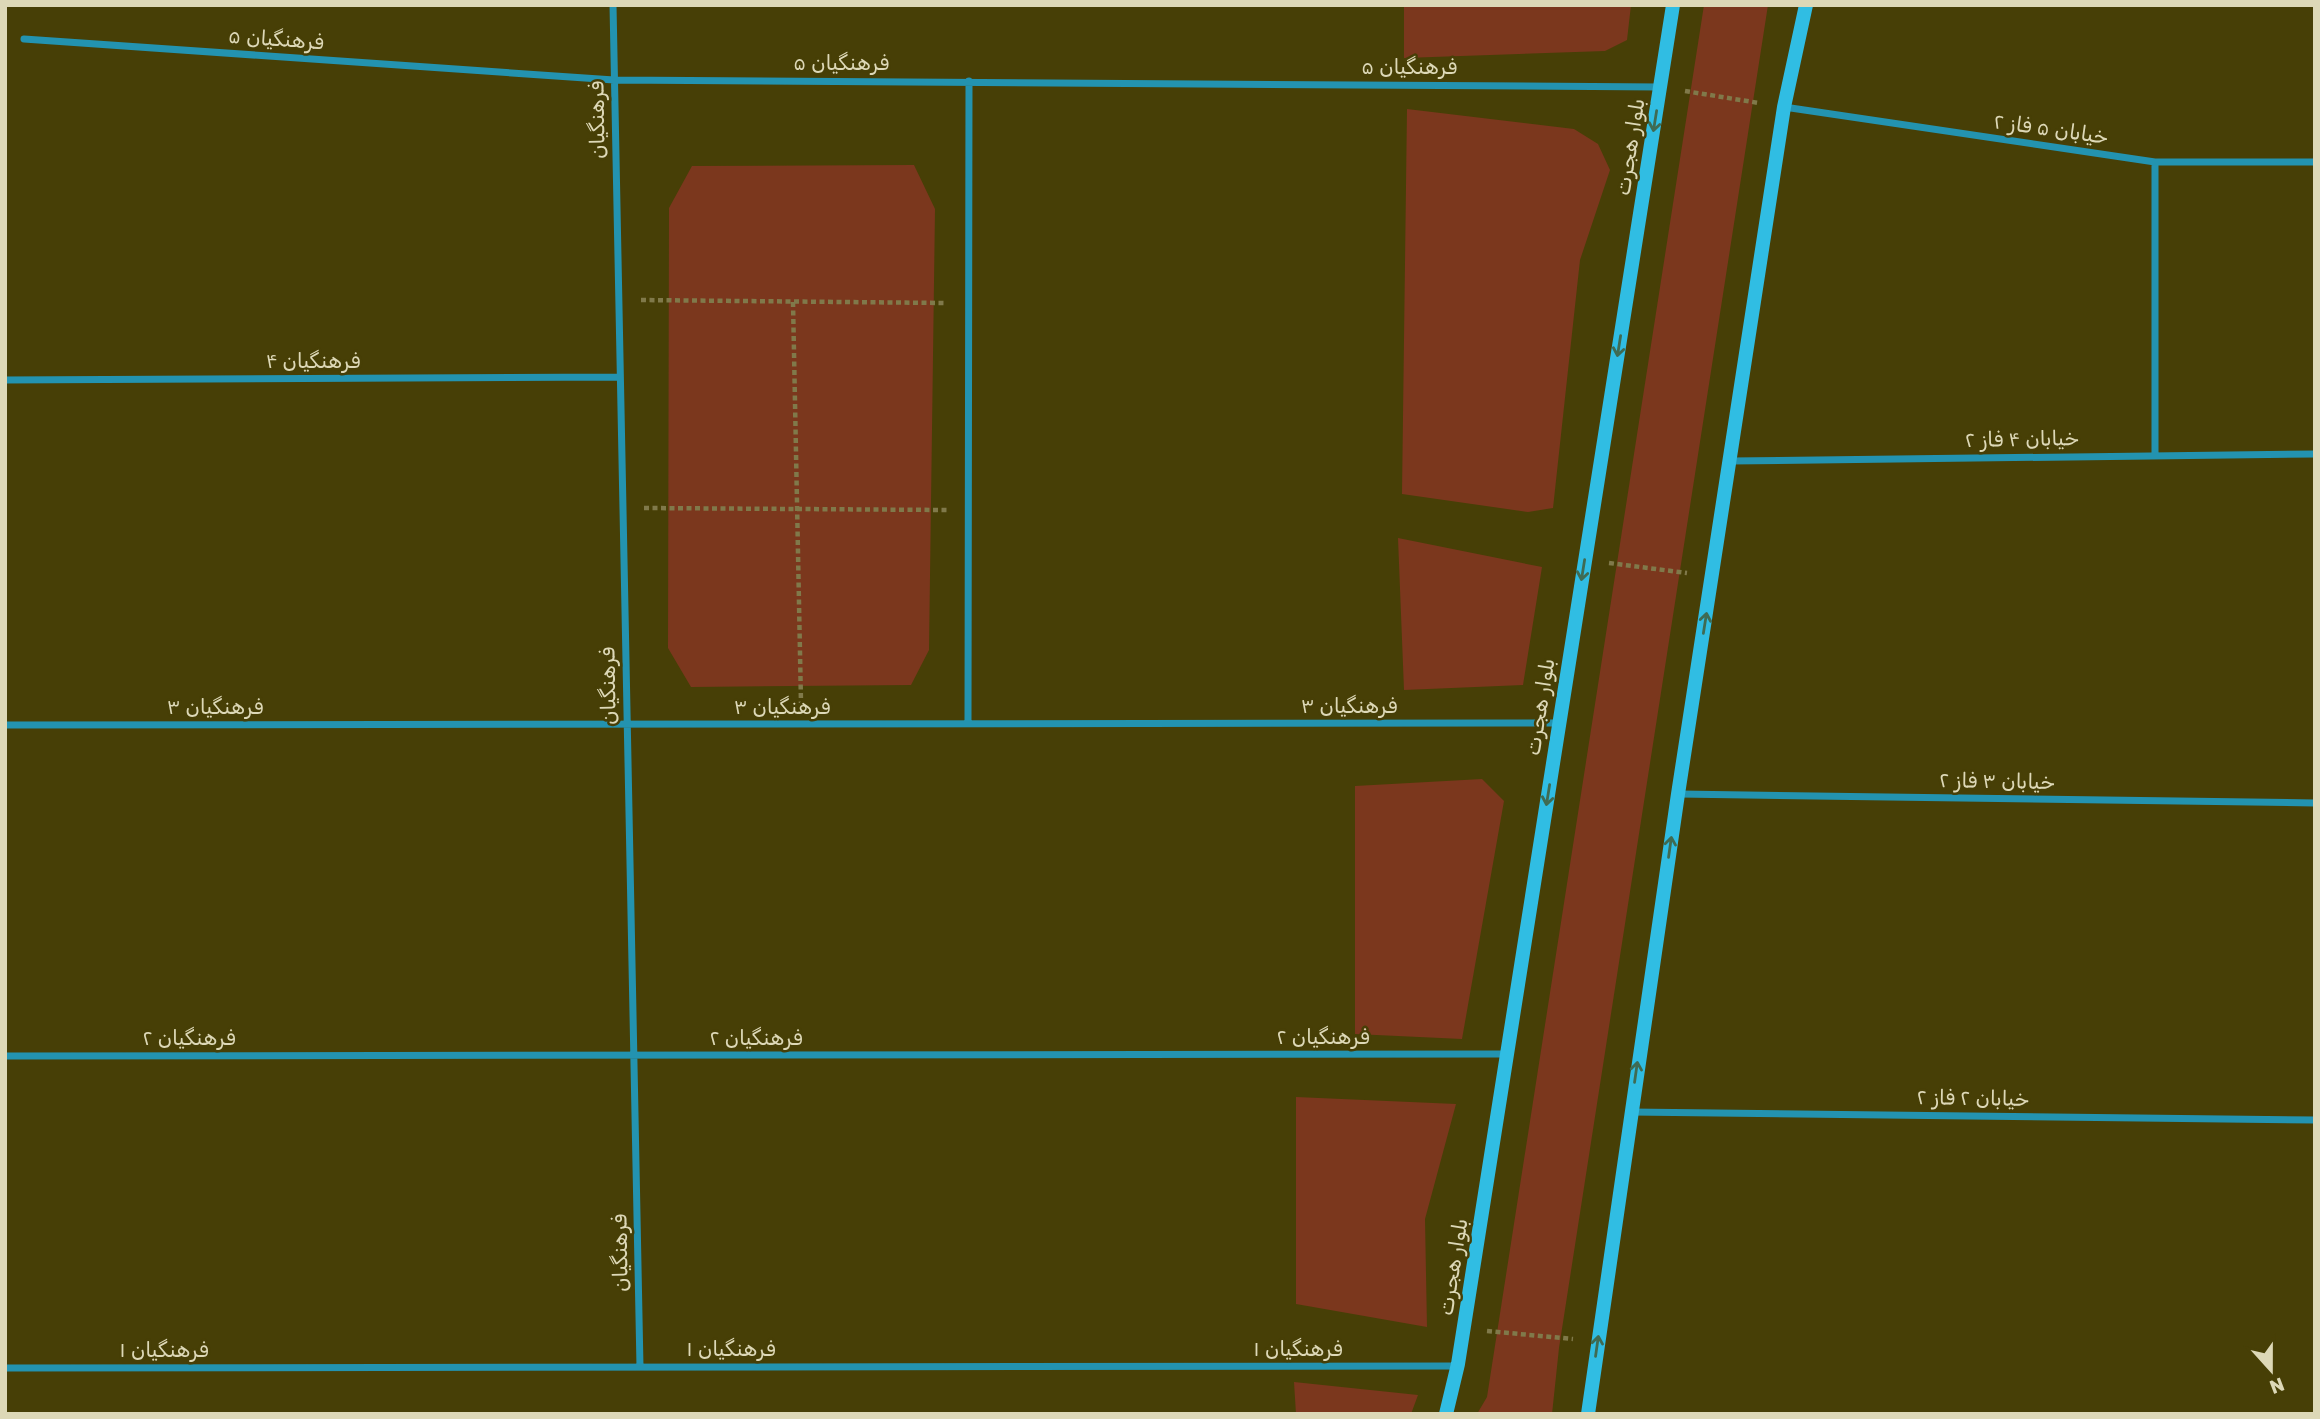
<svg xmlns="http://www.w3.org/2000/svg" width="2320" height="1419" viewBox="0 0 2320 1419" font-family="Rubik,'Noto Naskh Arabic',sans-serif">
<rect width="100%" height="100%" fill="#473f06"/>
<!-- green -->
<path fill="#7b371d" d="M1404 5H1631L1627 40 1605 51 1404 58Z
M1704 5H1768L1559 1348 1552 1414H1477L1487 1397Z
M1407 109 1574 129 1598 144 1610 170 1580 260 1553 508 1528 512 1402 494Z
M914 165 935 209 929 650 911 685 691 687 668 648 669 208 692 166Z
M1398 538 1542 567 1523 685 1404 690Z
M1482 779 1504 801 1462 1039 1355 1034V786Z
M1296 1097 1456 1104 1425 1219 1427 1327 1296 1304Z
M1294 1382 1418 1395 1411 1414H1296Z"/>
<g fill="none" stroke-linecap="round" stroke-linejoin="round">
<!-- path -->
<path stroke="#80794a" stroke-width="4.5" stroke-dasharray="5 3.5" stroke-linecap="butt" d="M1685 91 1759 103
M641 300 947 303
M793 302 801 703
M644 508 947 510
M1609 563 1687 573
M1487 1331 1573 1339"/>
<!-- street -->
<path stroke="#2393b0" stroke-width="7" d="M613 5 640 1367
M24 39 614 80 1660 87
M1784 107 2155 162H2315
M2155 162V454
M5 380 620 377
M1730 461 2315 454
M968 724 969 81
M5 725 1559 723
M1679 794 2315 803
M5 1056 1507 1054
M1631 1112 2315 1120
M5 1368 1457 1366"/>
<!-- secondary -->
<path stroke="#30bde3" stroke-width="14" d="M1446 1414 1458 1364 1673 5
M1588 1414 1678 794 1784 107 1806 5"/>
</g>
<!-- one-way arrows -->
<defs><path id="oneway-shaft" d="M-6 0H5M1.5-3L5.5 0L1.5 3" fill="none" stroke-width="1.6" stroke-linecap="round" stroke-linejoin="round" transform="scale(1.75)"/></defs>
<g stroke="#3f6b53">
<use href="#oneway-shaft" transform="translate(1655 121) rotate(99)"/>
<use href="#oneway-shaft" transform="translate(1619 346) rotate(99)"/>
<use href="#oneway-shaft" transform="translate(1583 570) rotate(99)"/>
<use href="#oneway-shaft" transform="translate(1705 623) rotate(-81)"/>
<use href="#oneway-shaft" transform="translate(1548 795) rotate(99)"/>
<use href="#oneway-shaft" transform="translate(1670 847) rotate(-82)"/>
<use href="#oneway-shaft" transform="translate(1636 1072) rotate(-82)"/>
<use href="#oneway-shaft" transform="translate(1597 1346) rotate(-82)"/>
</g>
<g text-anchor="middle" stroke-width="5" stroke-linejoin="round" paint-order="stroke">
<!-- street labels -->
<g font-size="21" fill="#ddd8b7" stroke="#473f06">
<text transform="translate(276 39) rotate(4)" y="7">فرهنگیان ۵</text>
<text x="841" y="70">فرهنگیان ۵</text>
<text x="1409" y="74">فرهنگیان ۵</text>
<text transform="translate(597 120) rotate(-91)" y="7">فرهنگیان</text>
<text transform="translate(2051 129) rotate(8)" y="7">خیابان ۵ فاز ۲</text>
<text transform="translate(1630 147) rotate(-81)" y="7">بلوار هجرت</text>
<text x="313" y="368">فرهنگیان ۴</text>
<text transform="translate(2022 439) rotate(-1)" y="7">خیابان ۴ فاز ۲</text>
<text transform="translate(608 686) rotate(-91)" y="7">فرهنگیان</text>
<text x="1349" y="713">فرهنگیان ۳</text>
<text x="215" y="714">فرهنگیان ۳</text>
<text x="782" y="714">فرهنگیان ۳</text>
<text transform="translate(1540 707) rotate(-81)" y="7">بلوار هجرت</text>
<text transform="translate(1997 781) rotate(1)" y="7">خیابان ۳ فاز ۲</text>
<text x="1323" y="1044">فرهنگیان ۲</text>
<text x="189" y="1045">فرهنگیان ۲</text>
<text x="756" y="1045">فرهنگیان ۲</text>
<text transform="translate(1973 1098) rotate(1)" y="7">خیابان ۲ فاز ۲</text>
<text transform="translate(620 1253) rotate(-91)" y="7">فرهنگیان</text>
<text transform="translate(1453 1267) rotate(-81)" y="7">بلوار هجرت</text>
<text x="731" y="1356">فرهنگیان ۱</text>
<text x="1298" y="1356">فرهنگیان ۱</text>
<text x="164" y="1357">فرهنگیان ۱</text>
</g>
</g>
<!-- border -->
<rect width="2320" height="1419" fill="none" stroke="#ddd8b7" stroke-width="14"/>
<!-- north arrow -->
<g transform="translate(2271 1370) rotate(159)" stroke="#473f06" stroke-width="5" paint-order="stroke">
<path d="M0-5L12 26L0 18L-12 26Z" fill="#ddd8b7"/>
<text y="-10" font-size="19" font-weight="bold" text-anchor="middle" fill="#ddd8b7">N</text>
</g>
</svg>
